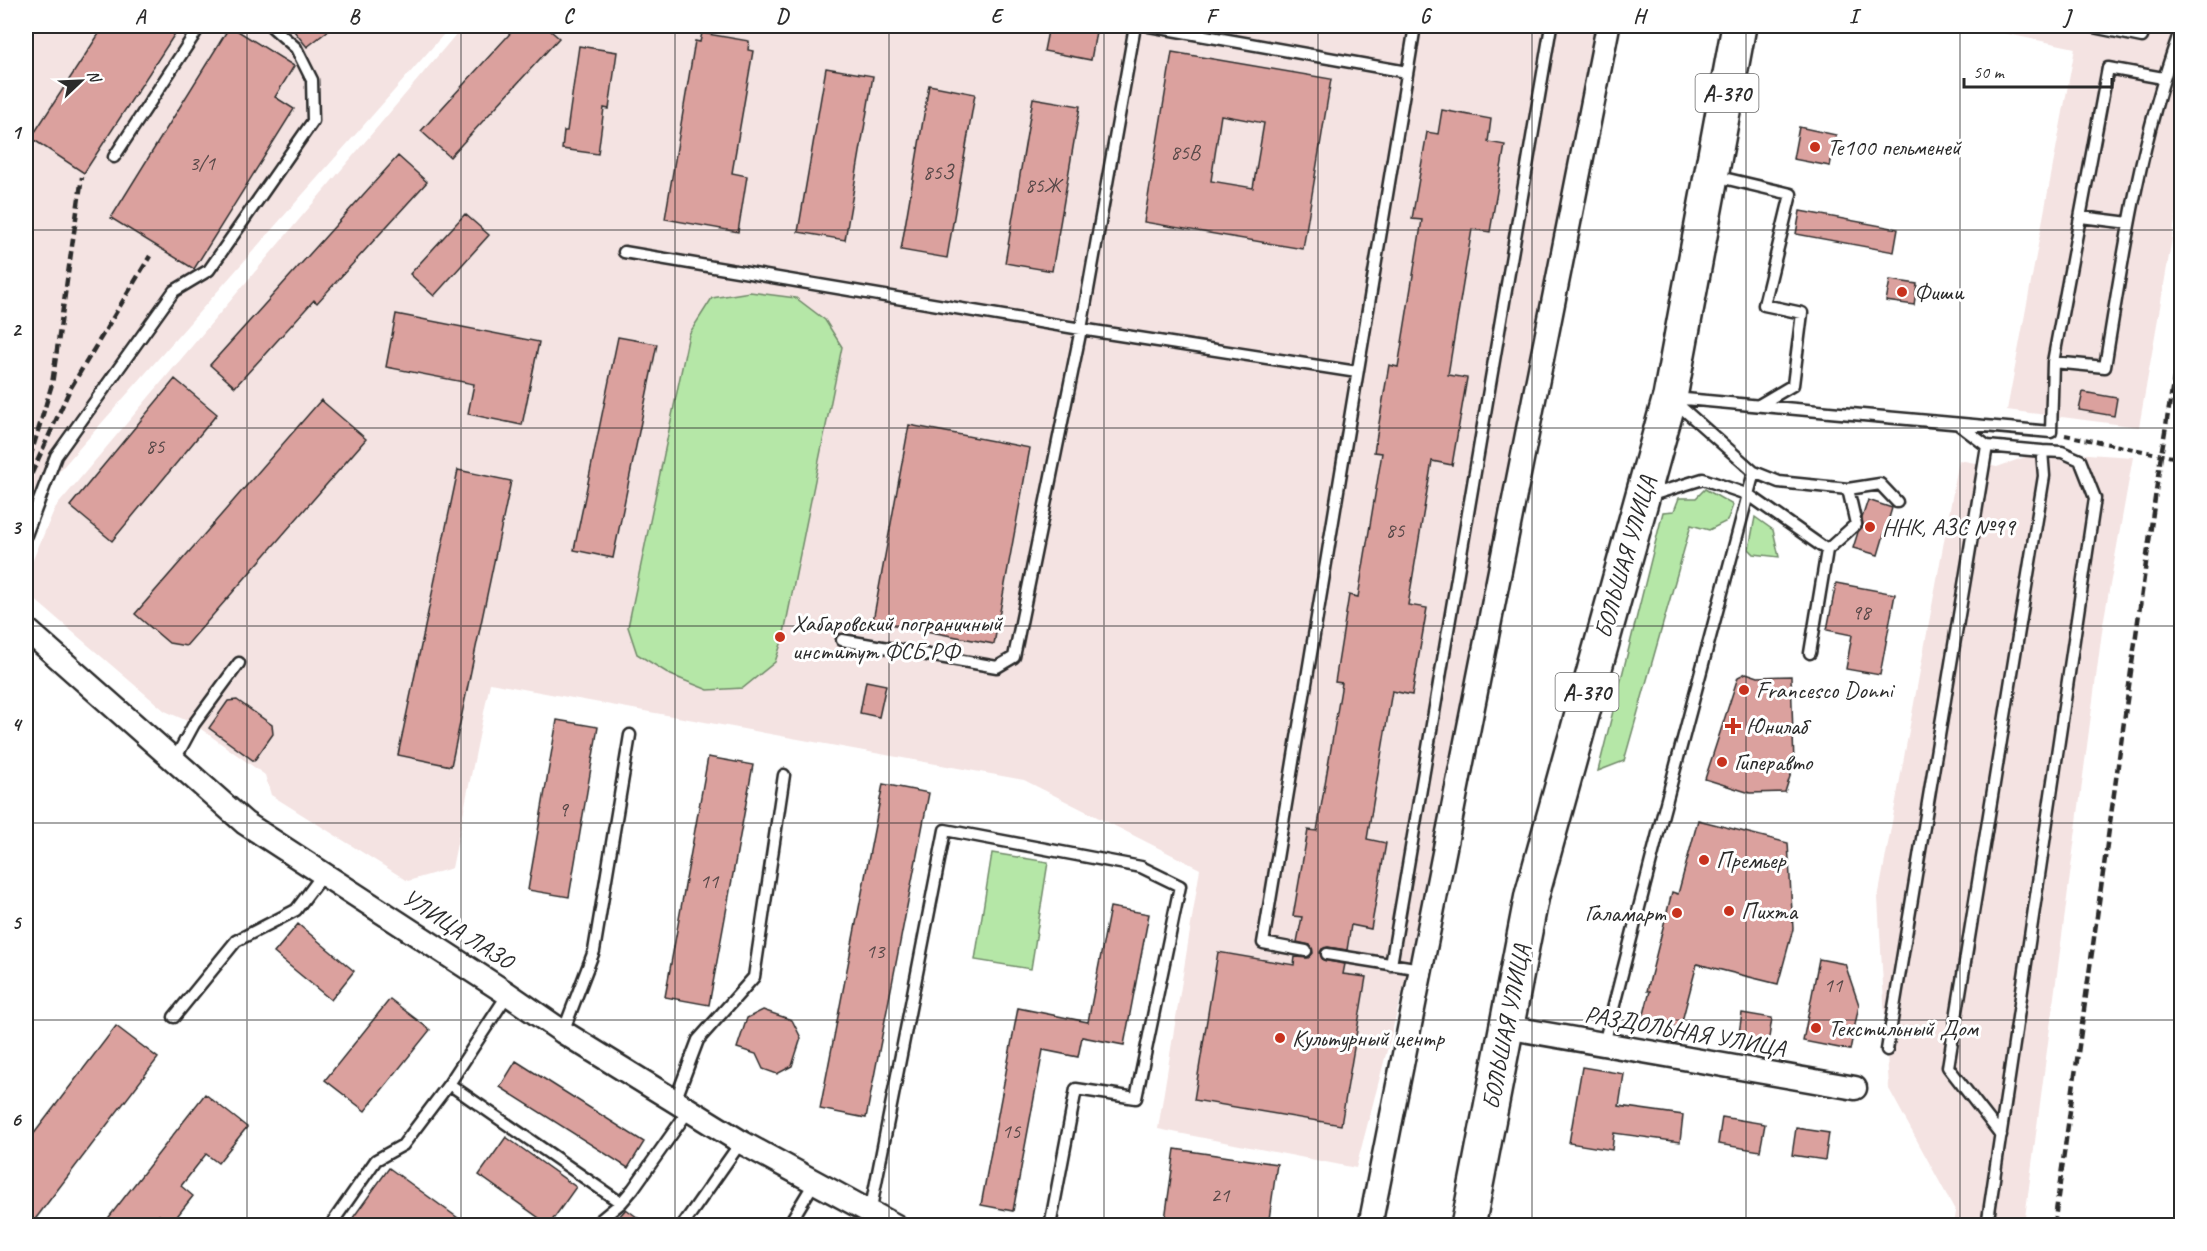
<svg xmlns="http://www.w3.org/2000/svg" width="2207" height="1251" viewBox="0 0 2207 1251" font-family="Caveat,sans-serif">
<rect width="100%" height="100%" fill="#fff"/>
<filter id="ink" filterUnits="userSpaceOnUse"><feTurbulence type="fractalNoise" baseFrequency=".0167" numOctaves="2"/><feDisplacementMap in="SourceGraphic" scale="12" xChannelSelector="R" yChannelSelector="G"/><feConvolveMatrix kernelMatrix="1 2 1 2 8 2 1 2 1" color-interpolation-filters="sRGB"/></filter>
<g filter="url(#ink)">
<!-- built -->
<path fill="#f4e3e2" d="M26 26H451L26 509Z
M463 26H1595L1449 815 1356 1168 1158 1129 1200 869 1024 780 490 683 452 868 408 881 271 795 265 775 194 724 165 711 26 592V576L55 508Z
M1970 26H2181V187L2139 427 2007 410 2075 48Z
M2042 451 2133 457 2103 624 2024 1225H1954L1956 1212 1889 1089 1878 898 1959 460 1997 467Z"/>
<!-- green -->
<path fill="#b5e7a7" stroke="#708969" stroke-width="1.5" d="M750 292 796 298 825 320 842 347 783 638 775 662 743 688 708 690 671 675 637 654 628 627 689 334 712 298Z
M1705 489 1733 505 1727 521 1709 530 1691 525 1624 761 1598 771 1663 512 1674 511 1679 498H1696Z
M1755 517 1773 530 1779 557 1754 554 1749 549Z
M992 853 1048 862 1031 969 975 960Z"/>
<!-- building -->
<path fill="#dba19e" stroke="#2b2b2b" stroke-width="1.5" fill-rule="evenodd" d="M104 26H180L84 173 31 138Z
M230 26 294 66 275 97 294 109 194 269 111 218Z
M290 26H334L307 47Z
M517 26H545L559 38 450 157 421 131Z
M1049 26H1097L1091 60 1044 51Z
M702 33 749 41 748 50 753 51 732 173 747 176 738 232 665 219 695 41 700 42Z
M579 46 617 52 609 109 604 108 598 154 562 149 564 131H567Z
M1172 52 1331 79 1303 249 1144 222ZM1221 115 1264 123 1253 188 1211 181Z
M826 68 873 76 845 240 798 232Z
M929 85 975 94 947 258 901 250Z
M1033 98 1080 106 1052 271 1005 263Z
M1442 110 1491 119 1488 142 1505 145 1490 232 1472 229 1448 375 1467 378 1452 465 1432 461 1408 605 1427 608 1412 695 1392 691 1367 839 1386 843 1371 929 1351 925 1347 950 1328 947 1322 949 1320 952 1323 960 1345 964 1343 974 1366 977 1341 1125 1194 1100 1218 952 1294 965 1295 957 1308 958 1313 953 1310 945 1297 942 1302 917 1293 916 1308 830 1317 831 1342 683 1335 682 1349 595 1358 597 1382 453 1374 452 1389 365 1398 367 1422 220 1412 219 1427 132 1438 134Z
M1799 127 1836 135 1830 166 1793 159Z
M398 156 427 182 317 303 314 300 235 387 210 365Z
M1800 211 1898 229 1894 252 1796 234Z
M465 214 489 235 434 296 410 274Z
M1890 280 1917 284 1914 305 1886 301Z
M396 314 539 342 522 425 468 414 474 384 386 367Z
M618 337 657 344 613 558 574 550Z
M175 379 217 414 112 541 70 506Z
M2083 392 2117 398 2114 416 2079 410Z
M321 400 366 439 186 646 169 643 135 614Z
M909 425 1030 448 994 644 873 621Z
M458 470 511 481 451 766 398 755Z
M1868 500 1892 508 1878 555 1853 548 1858 532 1863 526 1862 518Z
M1836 583 1895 594 1880 675 1846 669 1852 635 1827 630Z
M1746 673 1758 677 1791 676 1794 764 1785 792 1750 793 1705 779 1738 677Z
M866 681 886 685 879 717 860 713Z
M237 700 272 725 273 734 254 761 209 728 228 701Z
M557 720 598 727 569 897 528 890Z
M708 757 753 765 709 1005 665 997Z
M883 784 929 793 866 1118 820 1109Z
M1698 820 1788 843 1793 929 1778 984 1697 964 1681 1025H1678L1677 1027 1667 1025 1666 1028 1642 1022 1650 991H1647L1672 892 1678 894Z
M1110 907 1149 914 1124 1045 1082 1037 1078 1057 1043 1050 1013 1211 981 1205 1018 1008 1088 1022Z
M298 924 354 971 331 1000 274 953Z
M1819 959 1845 964 1859 1005 1850 1050 1803 1041Z
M390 999 430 1030 365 1111 325 1080Z
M763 1010 792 1020 801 1038 792 1066 777 1074 763 1069 756 1054 737 1048 747 1018Z
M1742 1013 1772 1018 1768 1044 1738 1040Z
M116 1026 158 1058 30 1226H26V1144Z
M516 1061 644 1142 628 1168 500 1087Z
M1582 1067 1624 1074 1619 1106 1683 1115 1680 1142 1614 1133 1612 1150 1569 1143Z
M205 1094 247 1127 218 1163 206 1154 181 1186 193 1196 171 1224 159 1215 150 1226H102Z
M1722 1117 1765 1124 1760 1151 1718 1144Z
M1796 1128 1829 1133 1825 1160 1792 1155Z
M506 1137 576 1187 549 1225 479 1175Z
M1175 1149 1277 1164 1268 1226H1164Z
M389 1168 469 1226H347Z
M626 1209 649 1226H611Z"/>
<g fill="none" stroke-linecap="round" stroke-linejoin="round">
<!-- service casing -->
<g stroke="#2b2b2b" stroke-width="15">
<path id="service" d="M1149 26 1407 72
M2088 26 2142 37 2144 26
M114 157 200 26
M1715 176 1791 194 1764 305 1802 313 1793 385 1759 405
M2081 217 2129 223
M624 252 1081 329 1357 372
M2053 362 2105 367C2123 255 2140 141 2179 34
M1674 398 2051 432 2053 362 2108 68 2163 78
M1958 424 1987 446 2042 451 2044 476 1948 1067 2001 1135
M1848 489 1880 484 1897 502
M1648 496 1703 479 1749 495 1827 550 1856 524 1848 489 1779 482 1754 472 1673 400
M26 535 56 456 174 291 209 270 313 121 312 80 296 48 271 26
M842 640 997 667 1014 657 1081 329 1135 26
M1810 653 1827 550
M174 761 194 724 239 663
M1306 951 1263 943 1415 26
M1327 954 1421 969
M1391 965 1551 26
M174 1017 236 941 296 910 323 874
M563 1032 594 951 630 735
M1604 1044 1663 814 1754 472
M1887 1050 1987 446
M449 1084 621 1203
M675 1101 698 1040 754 977 784 775
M330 1226 376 1160 403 1145 449 1084 508 994
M593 1226 621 1203 633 1189 689 1110
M682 1226 741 1142
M788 1226 814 1183
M864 1226 870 1213 945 830 1141 867 1180 886 1136 1098 1076 1089 1050 1226
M1987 1226 2095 498 2080 460 2062 452 2042 451"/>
</g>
<!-- minor casing -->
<g stroke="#2b2b2b" stroke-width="27">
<path id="minor" d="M26 629 245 823 508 994 563 1032 741 1142 896 1226
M1506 1027 1855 1088
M1370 1226 1608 26"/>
</g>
<!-- trunk casing -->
<g stroke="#2b2b2b" stroke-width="38">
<path id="trunk" d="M1468 1226 1532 895 1670 397 1739 26"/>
</g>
<!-- path -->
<path stroke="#2b2b2b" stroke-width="4" stroke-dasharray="6 4.5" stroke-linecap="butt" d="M2065 435 2182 459"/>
<!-- service -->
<use href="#service" stroke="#fff" stroke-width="10"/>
<!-- minor -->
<use href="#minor" stroke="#fff" stroke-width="22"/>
<!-- trunk -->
<use href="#trunk" stroke="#fff" stroke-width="33"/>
<!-- rail -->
<path stroke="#2b2b2b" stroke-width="4.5" stroke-dasharray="9 4.5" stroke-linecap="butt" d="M26 471 52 384 82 177
M26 486 70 389 150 256
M2054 1226 2161 455 2182 331"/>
</g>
</g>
<!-- grid -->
<path fill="none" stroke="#2b2b2b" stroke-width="1.5" stroke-opacity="0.55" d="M247 26V1226M461 26V1226M675 26V1226M889 26V1226M1104 26V1226M1318 26V1226M1532 26V1226M1746 26V1226M1960 26V1226M26 230H2182M26 428H2182M26 626H2182M26 823H2182M26 1020H2182"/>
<!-- markers -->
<g fill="#c8321e" stroke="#fff" stroke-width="2">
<circle cx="1815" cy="147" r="6"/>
<circle cx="1902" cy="292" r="6"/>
<circle cx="1870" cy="527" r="6"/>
<circle cx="780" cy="637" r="6"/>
<circle cx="1744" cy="690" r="6"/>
<path d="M1730 717h6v6h6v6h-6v6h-6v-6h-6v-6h6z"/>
<circle cx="1722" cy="762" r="6"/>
<circle cx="1704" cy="860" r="6"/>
<circle cx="1729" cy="911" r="6"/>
<circle cx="1677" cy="913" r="6"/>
<circle cx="1816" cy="1028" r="6"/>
<circle cx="1280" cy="1038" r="6"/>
</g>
<g text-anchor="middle" stroke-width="6" stroke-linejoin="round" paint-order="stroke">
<!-- number labels -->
<g font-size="21" fill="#574848">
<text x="1185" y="159">85В</text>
<text x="202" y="170">3/1</text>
<text x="938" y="179">85З</text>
<text x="1043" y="192">85Ж</text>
<text x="155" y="453">85</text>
<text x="1395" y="537">85</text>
<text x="1861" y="619">98</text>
<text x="563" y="816">9</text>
<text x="709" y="888">11</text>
<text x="875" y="958">13</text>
<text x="1833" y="992">11</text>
<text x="1011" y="1138">15</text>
<text x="1220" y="1202">21</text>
</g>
<!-- shield labels -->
<g fill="#fff" stroke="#6b6b6b" stroke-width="1.5">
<rect x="1695.5" y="74" width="63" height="38" rx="4.5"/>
<rect x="1555.5" y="673" width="63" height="38" rx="4.5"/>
</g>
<g font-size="22" font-weight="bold" fill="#2b2b2b">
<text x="1727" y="101">А-370</text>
<text x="1587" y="700">А-370</text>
</g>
<!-- poi labels -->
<g font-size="24" fill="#2b2b2b" stroke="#fff" text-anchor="start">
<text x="1827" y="155">Те100 пельменей</text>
<text x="1914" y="300">Фиши</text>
<text x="1882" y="535">ННК, АЗС №99</text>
<text x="792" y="631">Хабаровский пограничный<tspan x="792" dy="28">институт ФСБ РФ</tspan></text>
<text x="1756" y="698">Francesco Donni</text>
<text x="1746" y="734">Юнилаб</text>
<text x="1734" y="770">Гиперавто</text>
<text x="1716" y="868">Премьер</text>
<text x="1741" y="919">Пихта</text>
<text x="1665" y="921" text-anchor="end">Галамарт</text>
<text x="1828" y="1036">Текстильный Дом</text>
<text x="1292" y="1046">Культурный центр</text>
</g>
<!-- street labels -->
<g font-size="24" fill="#2b2b2b" stroke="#fff">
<text transform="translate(1625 557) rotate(-74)" y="8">БОЛЬШАЯ УЛИЦА</text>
<text transform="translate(458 929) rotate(33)" y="8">УЛИЦА ЛАЗО</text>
<text transform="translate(1506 1027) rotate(-79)" y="8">БОЛЬШАЯ УЛИЦА</text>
<text transform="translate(1685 1031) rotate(10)" y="8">РАЗДОЛЬНАЯ УЛИЦА</text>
</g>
</g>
<!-- margin -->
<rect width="2207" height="1251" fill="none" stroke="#fff" stroke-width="66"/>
<!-- north arrow -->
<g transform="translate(81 81) rotate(67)" stroke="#ffffff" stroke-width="4.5" paint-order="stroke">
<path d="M0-4.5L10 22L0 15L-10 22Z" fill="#2b2b2b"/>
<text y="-9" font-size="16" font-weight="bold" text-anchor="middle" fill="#2b2b2b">N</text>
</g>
<!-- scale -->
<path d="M1964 78v9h148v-9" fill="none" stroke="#2b2b2b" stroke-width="3"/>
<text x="1973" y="78" font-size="18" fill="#2b2b2b" stroke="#ffffff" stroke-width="4.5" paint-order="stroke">50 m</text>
<rect x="33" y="33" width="2141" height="1185" fill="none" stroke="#2b2b2b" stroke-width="2"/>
<g font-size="20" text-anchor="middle" font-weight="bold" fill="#2b2b2b">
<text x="140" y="23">A</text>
<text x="354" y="23">B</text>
<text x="568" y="23">C</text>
<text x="782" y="23">D</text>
<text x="996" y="23">E</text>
<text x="1211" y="23">F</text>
<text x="1425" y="23">G</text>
<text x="1639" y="23">H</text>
<text x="1853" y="23">I</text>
<text x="2067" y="23">J</text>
<text x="16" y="139">1</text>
<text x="16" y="336">2</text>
<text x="16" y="534">3</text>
<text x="16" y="731">4</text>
<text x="16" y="929">5</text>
<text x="16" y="1126">6</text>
</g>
</svg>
